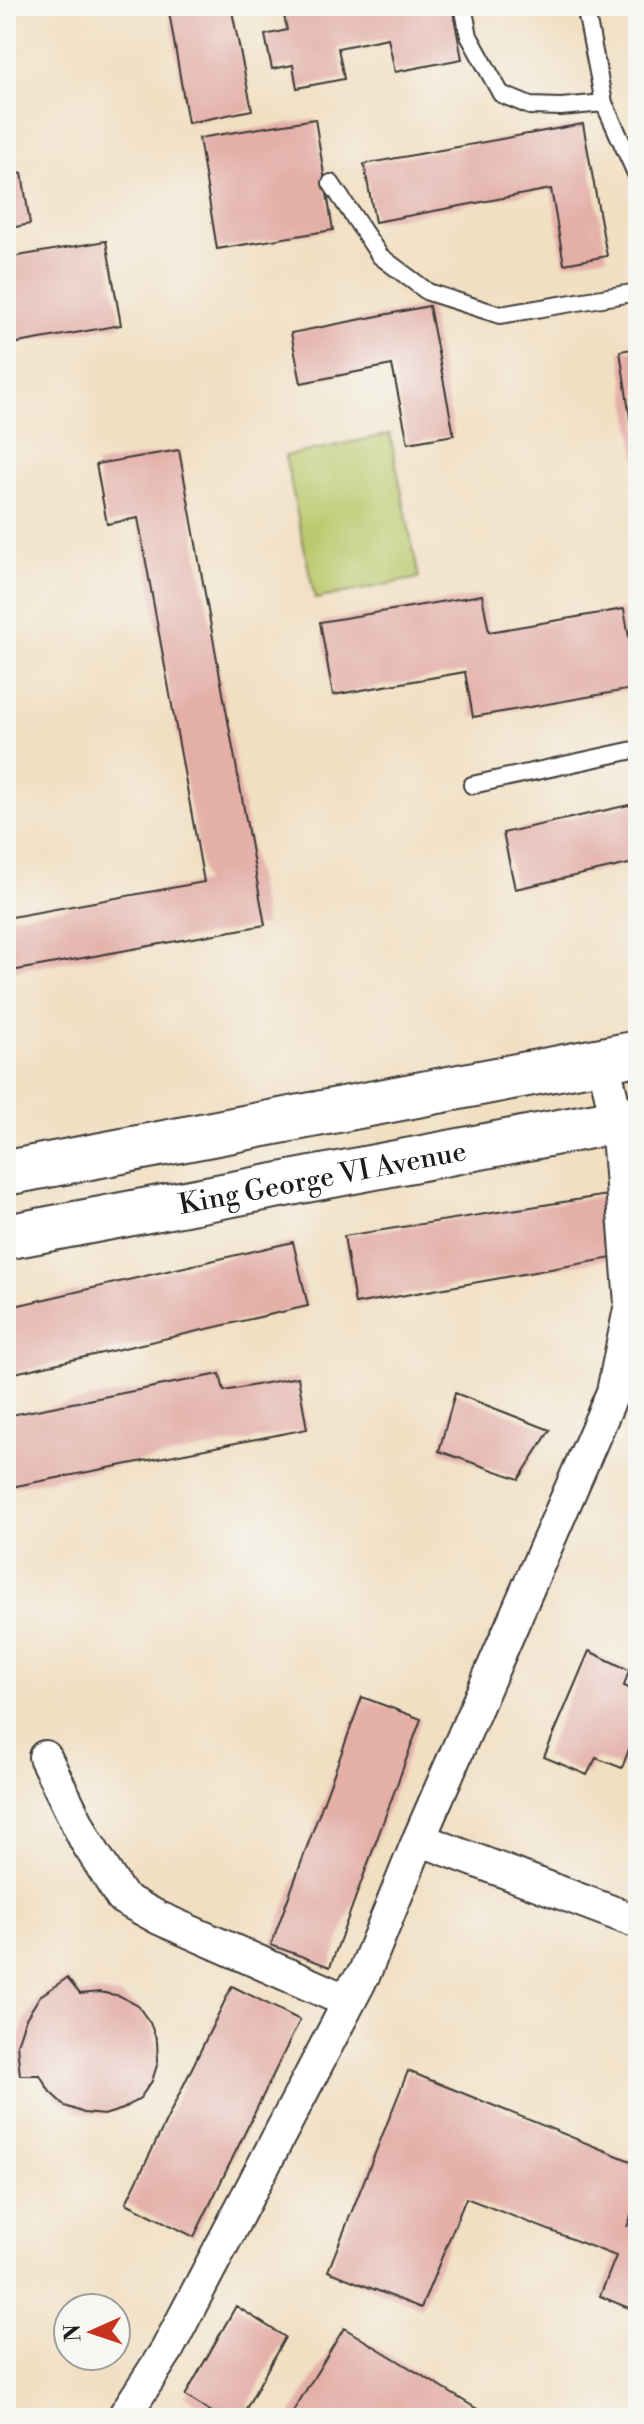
<svg xmlns="http://www.w3.org/2000/svg" width="644" height="2424" viewBox="0 0 644 2424" font-family="'Libre Bodoni',serif">
<rect width="100%" height="100%" fill="#f6f6f2"/>
<filter id="ink" filterUnits="userSpaceOnUse"><feTurbulence type="fractalNoise" baseFrequency=".0125" numOctaves="2"/><feDisplacementMap in="SourceGraphic" scale="16" xChannelSelector="R" yChannelSelector="G"/><feConvolveMatrix kernelMatrix="1 2 1 2 8 2 1 2 1" color-interpolation-filters="sRGB"/></filter>
<filter id="wash" filterUnits="userSpaceOnUse"><feTurbulence type="fractalNoise" baseFrequency=".006" numOctaves="4" result="noise"/><feDisplacementMap in="SourceGraphic" scale="32" xChannelSelector="R" yChannelSelector="G"/><feGaussianBlur stdDeviation="1.8" result="paint"/><feColorMatrix in="noise" values="0 0 0 0 0 0 0 0 0 0 0 0 0 0 0 0 0 1.4 0 .05"/><feComposite in="paint" operator="in"/></filter>
<g filter="url(#wash)">
<rect width="100%" height="100%" fill="#f1dfc2"/>
<!-- garden -->
<path fill="#bbc86a" stroke="#6c7243" stroke-width="2" d="M390 434 419 578 315 599 285 456Z"/>
<g id="blocks">
<!-- building -->
<path fill="#e3afa7" d="M168 6H231L252 110 188 123Z
M282 6H452L462 59 395 72 388 38 338 48 344 79 297 88 293 65 272 69 265 35 287 30Z
M315 119 333 230 217 249 199 138Z
M583 124 607 256 564 264 551 189 375 222 364 164Z
M22 173 30 224 6 229V176Z
M106 241 121 325 6 345V258Z
M429 306 454 435 408 443 392 365 301 383 291 333Z
M638 348V459H636L620 351Z
M179 450 265 925 6 972V918L204 882 138 518 107 524 96 464Z
M482 595 489 632 624 609 638 688 473 717 465 672 333 695 320 622Z
M638 803V862L515 889 503 833Z
M608 1195 618 1257 355 1304 344 1236Z
M293 1242 308 1306 6 1375V1308Z
M220 1374 224 1391 298 1377 307 1429 6 1488V1416Z
M455 1393 550 1430 519 1479 439 1451Z
M589 1651 629 1670 624 1686 638 1692V1725L622 1768 596 1758 587 1775 544 1757Z
M362 1697 421 1719 330 1967 271 1945Z
M67 1978 80 1994 100 1992 120 1996 138 2006 150 2023 157 2041 158 2062 152 2081 140 2098 123 2109 104 2115 84 2113 65 2106 50 2092 40 2075H20L17 2044 25 2020 40 1996Z
M232 1986 300 2020 194 2237 126 2203Z
M408 2071 638 2164V2197L627 2227 638 2202V2312L600 2296 616 2256 466 2198 421 2308 328 2271Z
M236 2306 285 2337 241 2418H222L185 2396Z
M344 2328 492 2418H289Z"/>
</g>
</g>
<g filter="url(#ink)">
<use href="#blocks" fill-opacity="0" stroke="#3c3935" stroke-width="2"/>
<g fill="none" stroke-linecap="round" stroke-linejoin="round">
<!-- service casing -->
<g stroke="#3c3935" stroke-width="20">
<path id="service" d="M463 6 469 36 501 94 530 106 561 107 604 103
M585 6 604 103 638 178
M331 183 380 256 428 292 500 315 638 292
M472 785 638 749"/>
</g>
<!-- minor casing -->
<g stroke="#3c3935" stroke-width="36">
<path id="minor" d="M603 1060 617 1121 631 1304 613 1392 419 1839 638 1922
M45 1757 86 1841 122 1898 159 1918 338 1997 350 1992 364 1974 419 1839
M123 2418 167 2350 360 1981"/>
</g>
<!-- primary casing -->
<g stroke="#3c3935" stroke-width="48">
<g id="primary">
<path d="M6 1173 638 1053"/>
<path id="s1" d="M6 1237 638 1117"/>
</g>
</g>
<!-- service -->
<use href="#service" stroke="#fff" stroke-width="16"/>
<!-- minor -->
<use href="#minor" stroke="#fff" stroke-width="32"/>
<!-- primary -->
<use href="#primary" stroke="#fff" stroke-width="44"/>
</g>
</g>
<g text-anchor="middle" stroke-width="6" stroke-linejoin="round" paint-order="stroke">
<!-- street labels -->
<g font-size="28" fill="#1c1c1c" stroke="#f6f6f2">
<text dy="10" stroke="none"><textPath href="#s1" startOffset="322">King George VI Avenue</textPath></text>
</g>
</g>
<!-- margin -->
<rect width="644" height="2424" fill="none" stroke="#f6f6f2" stroke-width="32"/>
<!-- north arrow -->
<g transform="translate(92 2332) rotate(267)"><circle r="38" fill="#f6f6f2" stroke="#9f9f9c" stroke-width="2"/>
<path d="M0-6L14 30L0 20L-14 30Z" fill="#c8321e"/>
<text y="-12" font-size="22" font-weight="bold" text-anchor="middle" fill="#1c1c1c">N</text>
</g>
</svg>
